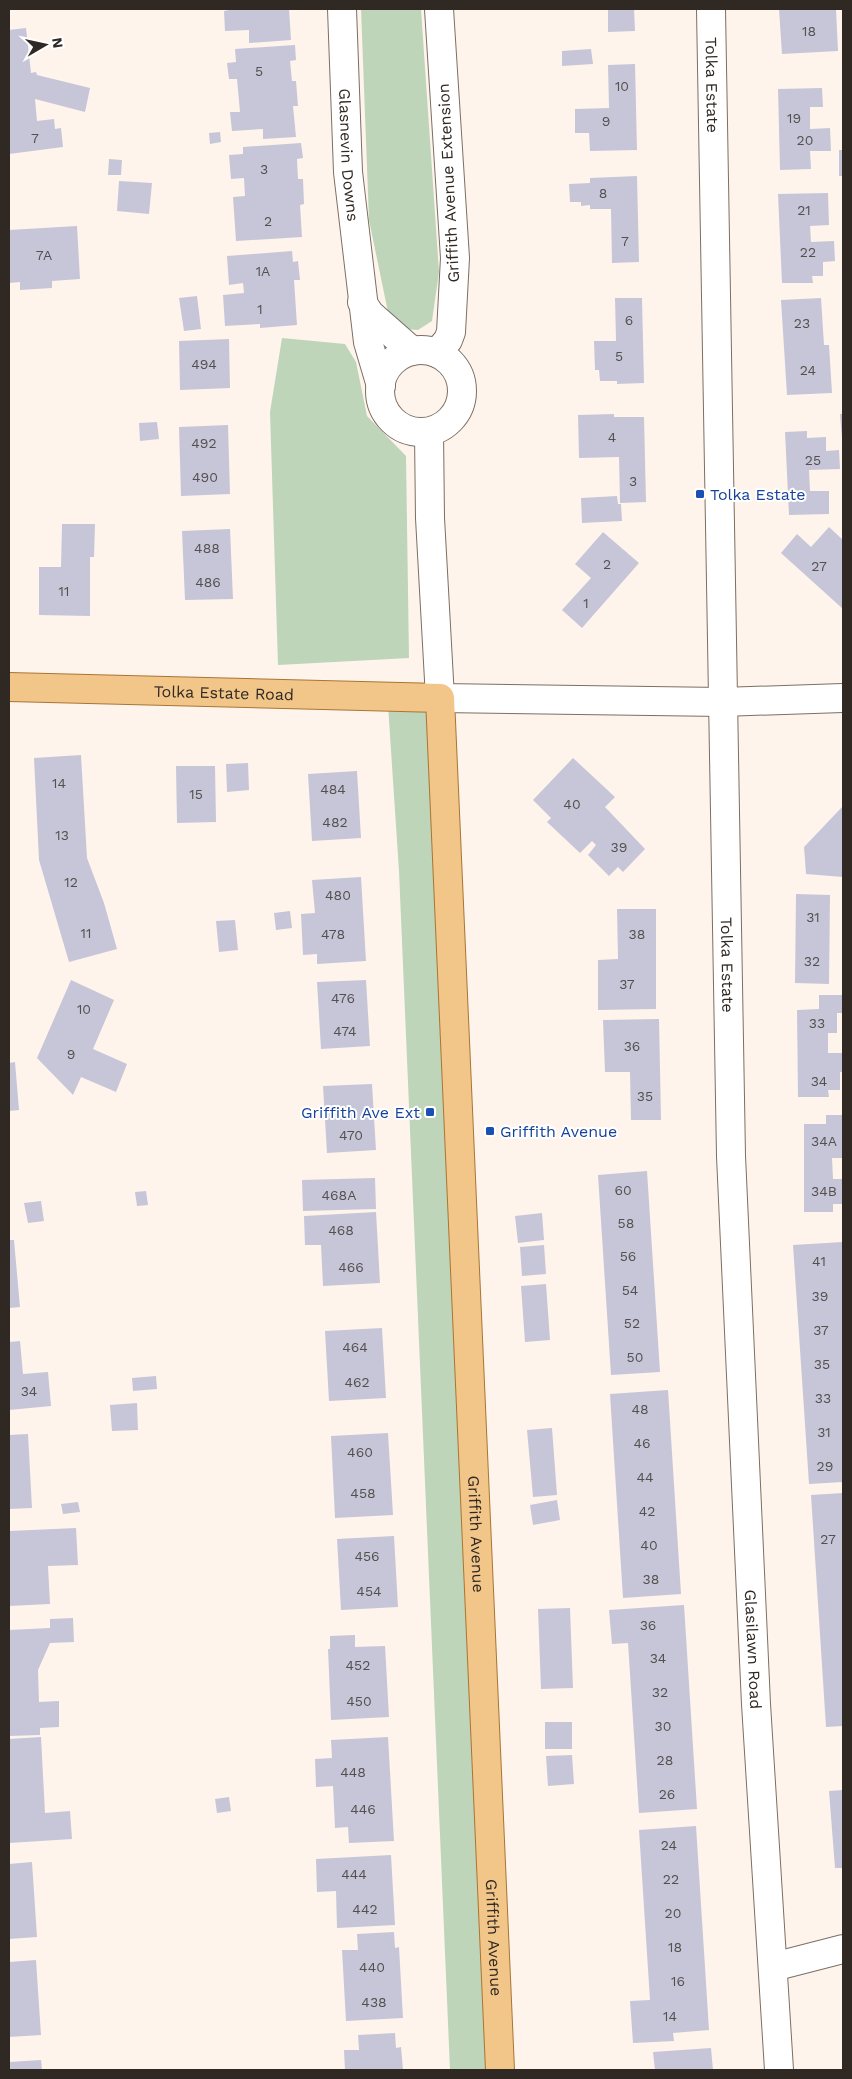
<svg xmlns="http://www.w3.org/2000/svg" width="852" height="2079" viewBox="0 0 852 2079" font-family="'Work Sans',sans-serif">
<rect width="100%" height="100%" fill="#fef4ec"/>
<!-- green -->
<path fill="#bed5ba" d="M361 9H421L439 272 432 321 418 330 402 329 388 312 369 220Z
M282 338 345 344 356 362 367 416 406 456 409 658 278 665 270 412Z
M388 705 441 706 493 2070H450L399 871Z"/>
<!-- building -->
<path fill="#c7c6d8" d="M235 9H289L291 40 249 43V30L225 31 224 11Z
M608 9H634L635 31 608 32Z
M779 9H836L838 51 782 54Z
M26 28 31 73 36 72 37 75 90 88 85 112 35 99 37 121 54 119 55 129 61 128 63 147 9 154V30Z
M295 45 296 60 290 61 292 81H296L298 106H293L296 137 263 139V129L232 131 230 112H240L237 79H229L227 63 236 62 235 49Z
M591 49 593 64 562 66V51Z
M635 64 637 150 590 151 589 133H575V109L609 108 608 65Z
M822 88 823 107H810V129L830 128 831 151H810L811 169 780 170 778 89Z
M220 132 221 142 210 144 209 133Z
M301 143 303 158 297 159 298 179H303L304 204 300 205 302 237 236 241 233 197 245 196 244 178 231 179 229 155 243 154V147Z
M839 150H843V176H839Z
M109 159 122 160 121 175H108Z
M637 176 639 262 612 263 611 209H590V205L581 206V202H570L569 184 590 183V178Z
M119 181 152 183 149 214 117 211Z
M828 193 829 225 810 226 811 242 834 241 835 261 823 262V276H812L813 283H782L778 194Z
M77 226 80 279 52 281V288L20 290V282L9 283V230Z
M292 251 293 262 298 261 300 280H294L297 325 260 328V324L225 326 223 295 244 293 243 283 229 285 227 256Z
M197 296 201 329 184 331 179 298Z
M615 298H642L644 383 617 384V381H600L599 370H595L594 341H616Z
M821 298 824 345H829L832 393 787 395 781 300Z
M229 339 230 388 180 390 179 341Z
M614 414V417H644L646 502 620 503 619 457 579 458 578 415Z
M840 414H843V437L842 438Z
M157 422 159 439 140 441 139 423Z
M228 425 230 494 181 496 179 427Z
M807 431V438L826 437V451L839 450 840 469 809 470 810 491H829V514L789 515 785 432Z
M617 496 618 504H621L622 521 582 523 581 498Z
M62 524H95L94 557H90V616L39 615V567H61Z
M829 527 843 540V609L781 553 797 534 811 547Z
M230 529 233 599 185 600 182 531Z
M603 532 639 563 582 628 562 610 591 578 575 564Z
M81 755 87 858 104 903 117 949 69 962 39 860 34 758Z
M573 758 615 797 605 807 645 849 623 872 618 867 609 876 588 855 596 845 592 841 580 853 547 822 551 818 533 800Z
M248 763 249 790 227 792 226 764Z
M176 766H215L216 822 177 823Z
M357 771 361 838 312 841 308 774Z
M843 806V877L806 874 804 847Z
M361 877 366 961 317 964V954L303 955 301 914 315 913 312 880Z
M796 894 830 895 829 984 795 983Z
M617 909H656V1009L598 1010V960L618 959Z
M290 911 292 928 276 930 274 913Z
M235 920 238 950 219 952 216 921Z
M71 980 114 1000 93 1049 127 1064 116 1092 81 1077 73 1095 37 1058Z
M366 980 370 1046 321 1049 317 982Z
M819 995H843V1013H837V1033H828V1053H843V1072H840V1090H828L829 1097H798L797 1010 819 1009Z
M659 1019 661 1120H631L630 1072H605L603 1020Z
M15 1062 19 1110 9 1111V1063Z
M372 1084 376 1150 327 1153 323 1086Z
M826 1115H843V1158H832L833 1179H843V1204H833V1212H804V1124H826Z
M647 1171 660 1372 611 1375 598 1175Z
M375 1178 376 1209 303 1211 302 1180Z
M146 1191 148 1205 137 1206 135 1192Z
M41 1201 44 1221 28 1223 24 1203Z
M376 1212 380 1283 323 1286 321 1245H305L304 1216Z
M542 1213 544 1240 518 1243 515 1216Z
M9 1240H14L20 1307 9 1308Z
M843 1242V1482L809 1484 793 1245Z
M544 1245 546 1274 522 1276 520 1247Z
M546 1284 550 1340 525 1342 521 1286Z
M382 1328 386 1398 329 1401 325 1331Z
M20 1341 23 1374 48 1372 51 1406 9 1410V1342Z
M156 1376 157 1389 133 1391 132 1378Z
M668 1390 681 1594 623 1598 610 1394Z
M137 1403 138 1430 112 1431 110 1405Z
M552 1428 557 1495 533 1497 527 1430Z
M388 1433 393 1515 335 1518 331 1436Z
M28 1434 32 1508 9 1509V1435Z
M843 1493V1726L826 1727 811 1495Z
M557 1500 560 1520 533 1525 530 1505Z
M78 1502 80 1512 63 1514 61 1504Z
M76 1528 78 1565 48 1566 50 1604 9 1606V1531Z
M394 1536 398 1607 341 1610 337 1539Z
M684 1605 697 1809 639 1813 628 1643 612 1644 609 1610Z
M570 1608 573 1688 541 1689 538 1609Z
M73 1618 74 1642 50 1643 38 1670 39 1702 59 1701V1727L40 1728V1735L9 1736V1630L50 1628V1619Z
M355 1635V1647L385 1646 389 1717 331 1720 328 1649H330V1636Z
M545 1722H572V1749H545Z
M41 1737 45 1813 70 1811 72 1839 9 1843V1739Z
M388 1737 394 1841 349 1843 348 1827 335 1828 333 1786 316 1787 315 1759 332 1758 331 1740Z
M572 1755 574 1784 548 1786 546 1756Z
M843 1790V1868H835L829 1791Z
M229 1797 231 1811 217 1813 215 1799Z
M696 1826 709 2030 673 2033 674 2041 633 2043 630 2001 650 2000 639 1830Z
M391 1855 395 1925 337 1928 336 1891 317 1892 316 1859Z
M32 1862 37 1937 9 1939V1864Z
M394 1932 395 1948 399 1947 403 2018 346 2021 342 1950H358L357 1934Z
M36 1960 41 2035 9 2037V1962Z
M395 2033 396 2048 401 2047 403 2070H345L344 2050H359L358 2035Z
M711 2048 713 2070H655L653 2052Z
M41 2060 42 2070H9V2062Z"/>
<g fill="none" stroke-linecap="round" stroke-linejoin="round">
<!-- minor casing -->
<g stroke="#7c6e62" stroke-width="30">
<g id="minor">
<path id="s1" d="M342 9 348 172 368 342 381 386"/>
<path id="s2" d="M711 9 731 1156 756 1704 779 2070"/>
<path d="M362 302 370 314 412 351"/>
<circle cx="421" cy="391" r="41"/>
<path d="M437 353 448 340 451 332 455 258 439 9"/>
<path d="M429 432 430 518 440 698 722 702 843 698"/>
<path d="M773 1967 843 1949"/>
</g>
</g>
<!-- major casing -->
<g stroke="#a97533" stroke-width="30">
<g id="major">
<path id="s3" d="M9 687 440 698 500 2070"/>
</g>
</g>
<!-- minor -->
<use href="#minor" stroke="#fff" stroke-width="28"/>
<!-- major -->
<use href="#major" stroke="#f2c589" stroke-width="28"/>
</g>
<!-- markers -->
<g fill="#1a4fb4" stroke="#fff" stroke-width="2">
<rect x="695" y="489" width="10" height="10" rx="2.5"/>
<rect x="425" y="1107" width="10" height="10" rx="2.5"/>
<rect x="485" y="1126" width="10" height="10" rx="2.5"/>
</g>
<g text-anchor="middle" stroke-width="4" stroke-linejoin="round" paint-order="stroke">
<!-- number labels -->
<g font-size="14" fill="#555050">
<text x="809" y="36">18</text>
<text x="259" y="76">5</text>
<text x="622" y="91">10</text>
<text x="794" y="123">19</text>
<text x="606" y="126">9</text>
<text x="35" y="143">7</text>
<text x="805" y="145">20</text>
<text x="264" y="174">3</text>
<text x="603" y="198">8</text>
<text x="804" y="215">21</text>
<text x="268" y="226">2</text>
<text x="625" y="246">7</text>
<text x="808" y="257">22</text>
<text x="44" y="260">7A</text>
<text x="263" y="276">1A</text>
<text x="260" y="314">1</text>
<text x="629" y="325">6</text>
<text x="802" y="328">23</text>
<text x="619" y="361">5</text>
<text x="204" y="369">494</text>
<text x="808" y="375">24</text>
<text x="612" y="442">4</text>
<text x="204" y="448">492</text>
<text x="813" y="465">25</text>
<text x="205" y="482">490</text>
<text x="633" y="486">3</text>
<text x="207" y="553">488</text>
<text x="607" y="569">2</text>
<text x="819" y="571">27</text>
<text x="208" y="587">486</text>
<text x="64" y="596">11</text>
<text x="586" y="608">1</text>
<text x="59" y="788">14</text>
<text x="333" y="794">484</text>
<text x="196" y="799">15</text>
<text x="572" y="809">40</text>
<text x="335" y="827">482</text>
<text x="62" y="840">13</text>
<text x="619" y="852">39</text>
<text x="71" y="887">12</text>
<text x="338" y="900">480</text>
<text x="813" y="922">31</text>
<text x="86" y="938">11</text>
<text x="333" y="939">478</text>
<text x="637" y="939">38</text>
<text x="812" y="966">32</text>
<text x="627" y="989">37</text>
<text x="343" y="1003">476</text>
<text x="84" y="1014">10</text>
<text x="817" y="1028">33</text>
<text x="345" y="1036">474</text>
<text x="632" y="1051">36</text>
<text x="71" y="1059">9</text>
<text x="819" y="1086">34</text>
<text x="645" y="1101">35</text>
<text x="351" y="1140">470</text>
<text x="824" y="1146">34A</text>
<text x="623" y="1195">60</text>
<text x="824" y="1196">34B</text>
<text x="339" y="1200">468A</text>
<text x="626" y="1228">58</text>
<text x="341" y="1235">468</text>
<text x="628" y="1261">56</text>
<text x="819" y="1266">41</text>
<text x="351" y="1272">466</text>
<text x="630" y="1295">54</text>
<text x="820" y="1301">39</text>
<text x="632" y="1328">52</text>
<text x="821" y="1335">37</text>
<text x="355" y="1352">464</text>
<text x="635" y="1362">50</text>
<text x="822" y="1369">35</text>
<text x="357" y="1387">462</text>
<text x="29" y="1396">34</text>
<text x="823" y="1403">33</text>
<text x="640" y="1414">48</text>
<text x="824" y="1437">31</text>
<text x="642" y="1448">46</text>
<text x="360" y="1457">460</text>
<text x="825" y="1471">29</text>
<text x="645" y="1482">44</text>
<text x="363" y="1498">458</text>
<text x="647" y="1516">42</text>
<text x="828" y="1544">27</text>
<text x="649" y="1550">40</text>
<text x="367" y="1561">456</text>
<text x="651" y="1584">38</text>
<text x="369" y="1596">454</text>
<text x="648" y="1630">36</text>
<text x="658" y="1663">34</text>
<text x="358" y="1670">452</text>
<text x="660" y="1697">32</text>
<text x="359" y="1706">450</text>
<text x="663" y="1731">30</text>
<text x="665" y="1765">28</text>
<text x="353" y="1777">448</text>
<text x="667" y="1799">26</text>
<text x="363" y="1814">446</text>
<text x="669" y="1850">24</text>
<text x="354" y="1879">444</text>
<text x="671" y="1884">22</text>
<text x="365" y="1914">442</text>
<text x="673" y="1918">20</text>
<text x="675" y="1952">18</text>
<text x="372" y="1972">440</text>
<text x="678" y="1986">16</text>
<text x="374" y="2007">438</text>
<text x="670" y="2021">14</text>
</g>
<!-- street labels -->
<g font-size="16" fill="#2f2823" stroke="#fff">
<text dy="6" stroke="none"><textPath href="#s2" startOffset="76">Tolka Estate</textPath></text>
<text dy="6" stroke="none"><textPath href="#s1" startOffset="146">Glasnevin Downs</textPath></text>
<text transform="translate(448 183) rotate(-93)" y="6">Griffith Avenue Extension</text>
<text dy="6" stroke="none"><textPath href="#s3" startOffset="215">Tolka Estate Road</textPath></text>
<text dy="6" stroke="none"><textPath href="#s2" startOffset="956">Tolka Estate</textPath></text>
<text dy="6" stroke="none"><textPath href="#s3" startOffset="1268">Griffith Avenue</textPath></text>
<text dy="6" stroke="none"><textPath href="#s2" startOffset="1641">Glasilawn Road</textPath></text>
<text dy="6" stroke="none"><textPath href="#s3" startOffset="1672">Griffith Avenue</textPath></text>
</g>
<!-- transit labels -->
<g font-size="16" fill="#164399" stroke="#fff" text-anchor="start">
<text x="710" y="500">Tolka Estate</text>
<text x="420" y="1118" text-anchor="end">Griffith Ave Ext</text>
<text x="500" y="1137">Griffith Avenue</text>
</g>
</g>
<!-- border -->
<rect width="852" height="2079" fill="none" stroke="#2f2823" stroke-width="20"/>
<!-- north arrow -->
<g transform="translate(45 45) rotate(81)" stroke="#ffffff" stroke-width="4" paint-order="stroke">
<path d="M0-4L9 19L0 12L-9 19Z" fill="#2f2823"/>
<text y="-8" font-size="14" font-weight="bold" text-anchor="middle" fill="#2f2823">N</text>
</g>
</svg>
